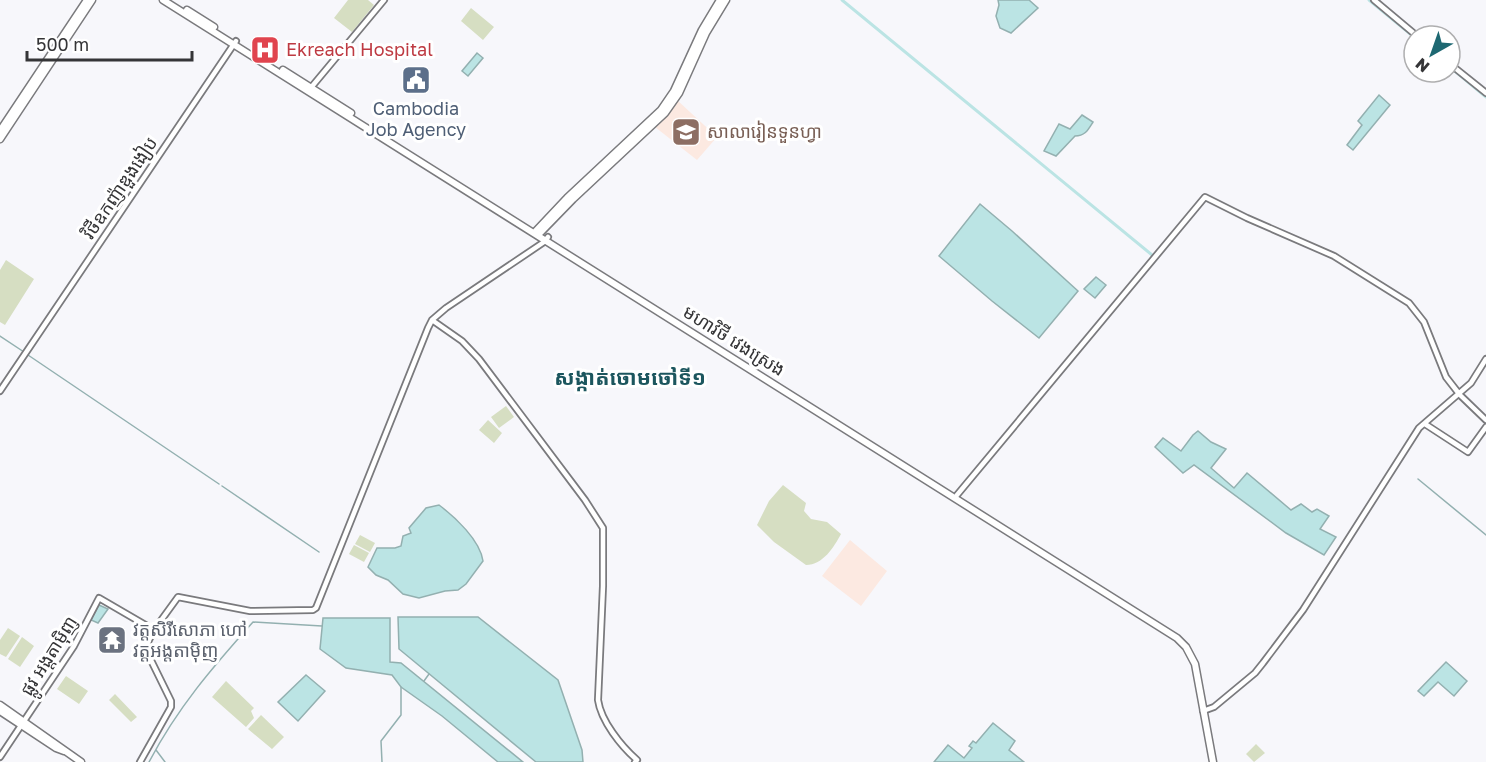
<svg xmlns="http://www.w3.org/2000/svg" width="1486" height="762" viewBox="0 0 1486 762" font-family="'Golos Text','Noto Sans Khmer',sans-serif">
<rect width="100%" height="100%" fill="#f7f7fb"/>
<!-- education -->
<path fill="#fce9e1" d="M677 100 717 137 697 160 655 127Z
M850 540 887 571 861 606 822 576Z"/>
<!-- green -->
<path fill="#d6dec2" d="M348 0H368L374 5 352 32 334 18Z
M471 8 494 27 483 40 461 21Z
M6 260 34 279 5 325 0 322V270Z
M506 406 514 417 499 428 491 417Z
M488 420 502 433 494 443 479 430Z
M783 485 806 503 804 511 811 519 827 522 841 534C834 547 823 565 806 565L774 542 757 525 769 501Z
M360 535 375 543 370 552 355 544Z
M354 545 369 553 364 562 349 554Z
M8 628 20 636 6 657 0 654V640Z
M22 637 34 646 20 667 8 659Z
M66 676 88 691 79 704 57 689Z
M226 681 254 708 251 711 254 718 246 727 212 697Z
M115 694 137 717 131 722 109 700Z
M261 715 284 737 272 749 248 729Z
M1256 744 1265 753 1254 762 1246 754Z"/>
<!-- water -->
<path fill="#bbe4e4" stroke="#93b0b0" stroke-width="1.5" d="M998 0H1029L1038 8 1011 33 1000 28 996 16 999 5Z
M477 53 483 58 468 76 462 71Z
M1379 95 1390 105 1353 150 1347 145 1362 125 1358 121Z
M1082 115 1093 122C1088 130 1085 136 1075 136L1056 156 1044 151 1059 124 1070 129Z
M980 204 1012 231 1078 291 1039 338 992 301 939 256Z
M1096 277 1106 285 1095 298 1084 289Z
M1198 431 1211 442 1226 449 1211 468 1234 488 1247 473 1291 510 1301 504 1312 512 1317 509 1329 516 1320 529 1336 537 1324 555 1286 533 1194 465 1183 473 1155 447 1163 438 1181 451 1193 435Z
M439 505C455 517 480 540 483 561L466 584 458 590 445 591 419 598 403 594 388 580 376 575 368 567 377 548H395L401 546 403 536 411 533 409 528 426 508Z
M99 605 108 609 98 623 91 620Z
M398 617H478L558 680 582 750 583 762H536L399 649Z
M323 618H390V662L401 663 523 762H498L442 716 401 687 392 675 346 668 320 649Z
M1446 662 1467 681 1454 696 1438 682 1424 696 1418 691Z
M306 675 325 691 298 721 278 702Z
M993 723 1015 741 1009 750 1024 762H934L948 745 964 758 972 748 969 746 973 741 976 743Z"/>
<g fill="none" stroke-linecap="round" stroke-linejoin="round">
<!-- stream -->
<path stroke="#93b0b0" stroke-width="1.5" d="M0 336 24 352
M28 355 219 484
M1418 479 1486 535
M222 486 319 552
M424 681 429 674
M156 750 165 762
M149 762C178 707 212 668 253 622L322 626
M382 762 381 741 401 715V687"/>
<!-- canal -->
<path stroke="#bbe4e4" stroke-width="3" d="M842 0 1152 255
M1369 0 1414 37
M1450 67 1486 97"/>
<!-- minor casing -->
<g stroke="#7a7a7d" stroke-width="8">
<path id="minor" d="M1374 0 1417 36
M1450 64 1486 93
M309 90 384 0
M432 320 462 341 479 359 585 500 603 528V586L598 700C601 721 621 746 637 760L635 762
M0 391 236 41
M1425 424 1468 452 1486 427
M957 495 1205 197 1247 218 1334 256 1409 303 1424 322 1446 377 1460 395 1486 420
M1203 711 1214 707 1255 673 1263 663 1303 610 1419 428 1471 383 1486 359
M0 757 74 646 99 598 154 630
M140 762 171 707V701L145 648 154 630 178 597 250 611 313 610 316 608 428 328 432 320 446 308 544 242 548 237"/>
</g>
<!-- major casing -->
<g stroke="#7a7a7d" stroke-width="9">
<path id="major" d="M163 0 1177 638 1186 647 1195 664 1213 762
M187 10 214 27
M283 70 351 113
M0 131 87 0
M0 139 92 0
M534 233 567 198 661 110 674 91 702 30 720 0
M538 235 573 199 665 113 679 93 706 33 726 0
M0 705 81 762
M0 711 56 748 64 751"/>
</g>
<!-- minor -->
<use href="#minor" stroke="#fff" stroke-width="4.5"/>
<!-- major -->
<use href="#major" stroke="#fff" stroke-width="6"/>
</g>
<!-- icons -->
<defs>
<g id="hospital-square" transform="scale(1.5)"><rect x="-9" y="-9" width="18" height="18" rx="4" fill="#e0444e" stroke="#fff"/><path d="M-5-5h3v3.5h4V-5h3V5h-3V1.5h-4V5h-3Z" fill="#fff"/></g>
<g id="civic-square" transform="scale(1.5)"><rect x="-9" y="-9" width="18" height="18" rx="4" fill="#5c6f8a" stroke="#fff"/><path d="M-.6-6.5H3V-4.5H.6V-3L4-1V1h2V6H-6V1h2V-1L-.6-3ZM-1.2 2.5V6h2.4V2.5Z" fill="#fff"/></g>
<g id="university-square" transform="scale(1.5)"><rect x="-9" y="-9" width="18" height="18" rx="4" fill="#8d6e63" stroke="#fff"/><path d="M0-5L7-2L0 1L-7-2ZM-4 1L0 2.5L4 1V4Q0 6-4 4Z" fill="#fff"/></g>
<g id="temple-square" transform="scale(1.5)"><rect x="-9" y="-9" width="18" height="18" rx="4" fill="#6b7280" stroke="#fff"/><path d="M0-6L5-2H3V0L6.5 2.5H4V6H1.5V3h-3V6H-4V2.5H-6.5L-3 0V-2H-5Z" fill="#fff"/></g>
</defs>
<g fill-rule="evenodd">
<use href="#hospital-square" x="265" y="50"/>
<use href="#civic-square" x="416" y="80"/>
<use href="#university-square" x="686" y="132"/>
<use href="#temple-square" x="112" y="640"/>
</g>
<g text-anchor="middle" stroke-width="6" stroke-linejoin="round" paint-order="stroke">
<!-- health labels -->
<g font-size="18" fill="#be3a42" stroke="#fff" text-anchor="start">
<text x="286" y="56">Ekreach Hospital</text>
</g>
<!-- service labels -->
<g font-size="18" fill="#4e5e75" stroke="#fff">
<text x="416" y="115">Cambodia<tspan x="416" dy="21">Job Agency</tspan></text>
</g>
<!-- education labels -->
<g font-size="18" fill="#785e54" stroke="#fff" text-anchor="start">
<text x="707" y="138">សាលារៀនទួនហ្វា</text>
</g>
<!-- street labels -->
<g font-size="18" fill="#353537" stroke="#fff">
<text transform="translate(120 188) rotate(-56)" y="6">វិថីឧកញ៉ាឌួងងៀប</text>
<text transform="translate(734 341) rotate(32)" y="6">មហាវិថី វេងស្រេង</text>
<text transform="translate(49 656) rotate(-58)" y="6">ផ្លូវ អង្តតាម៉ិញ</text>
</g>
<!-- worship labels -->
<g font-size="18" fill="#5b616d" stroke="#fff" text-anchor="start">
<text x="133" y="636">វត្តសិរីសោភា ហៅ<tspan x="133" dy="21">វត្តអង្តតាម៉ិញ</tspan></text>
</g>
<!-- quarter labels -->
<g font-size="21" font-weight="bold" fill="#1c565e" stroke="#fff">
<text x="630" y="385">សង្កាត់ចោមចៅទី១</text>
</g>
</g>
<!-- north arrow -->
<g transform="translate(1432 54) rotate(220)"><circle r="28" fill="#ffffff" stroke="#aeaeaf" stroke-width="1.5"/>
<path d="M0-4.5L10 22L0 15L-10 22Z" fill="#1e6872"/>
<text y="-9" font-size="16" font-weight="bold" text-anchor="middle" fill="#353537">N</text>
</g>
<!-- scale -->
<path d="M27 51v9h165v-9" fill="none" stroke="#353537" stroke-width="3"/>
<text x="36" y="51" font-size="18" fill="#353537" stroke="#ffffff" stroke-width="4.5" paint-order="stroke">500 m</text>
</svg>
